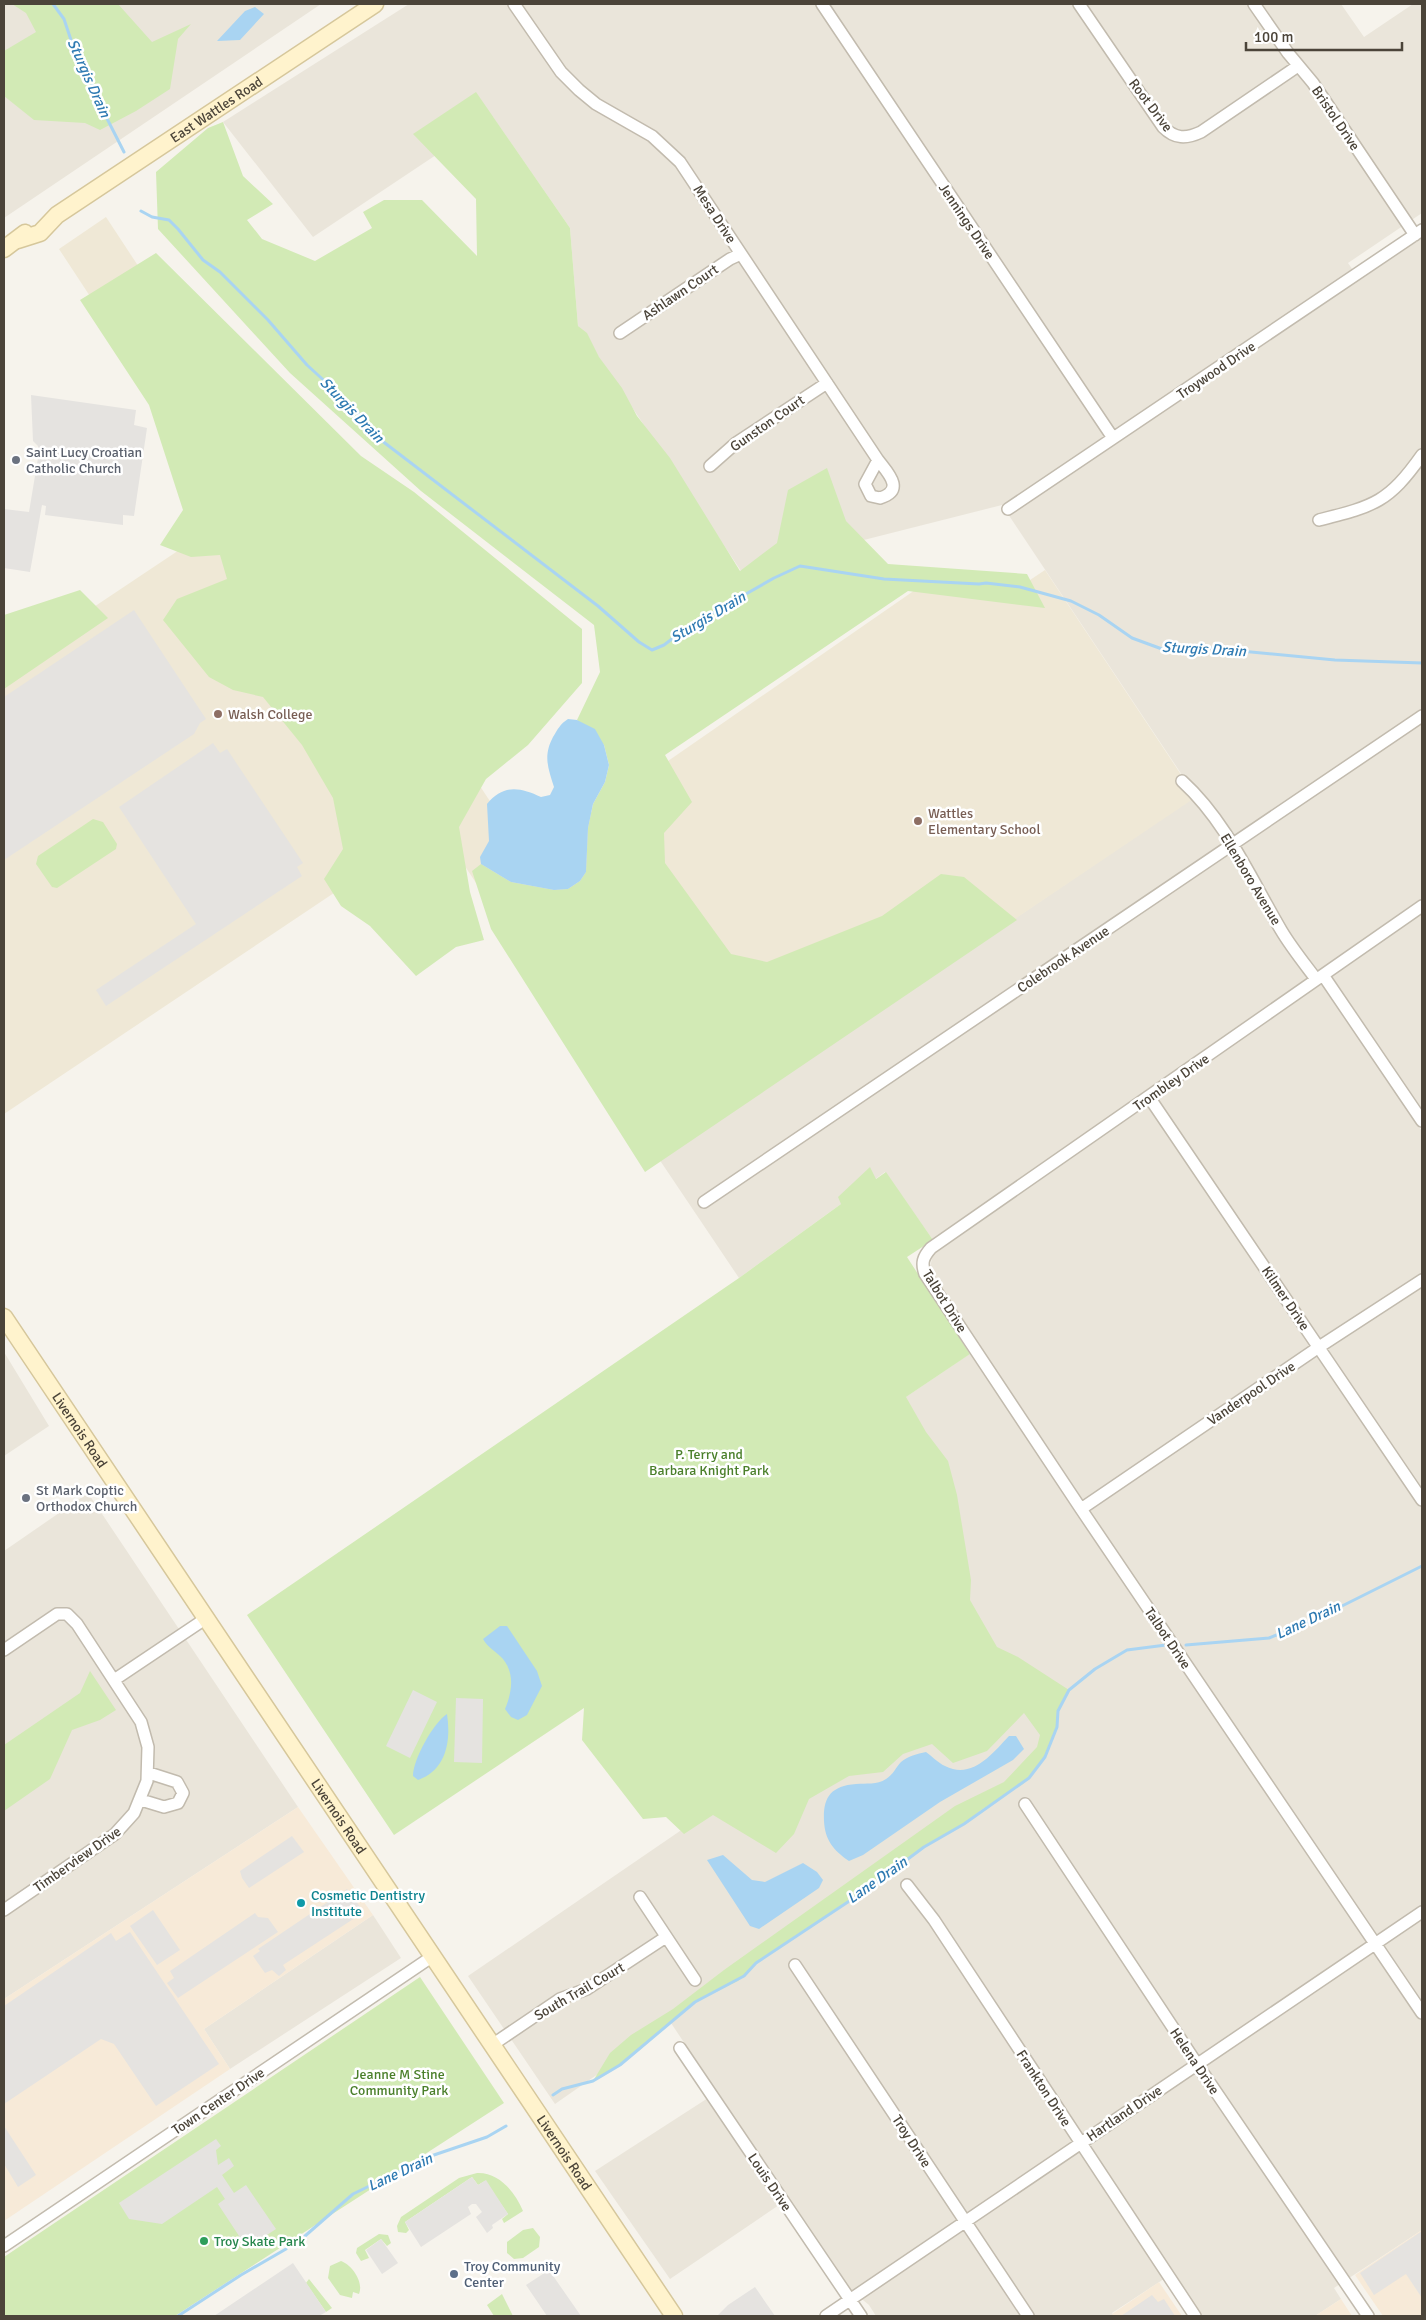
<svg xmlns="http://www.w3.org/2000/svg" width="1426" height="2320" viewBox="0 0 1426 2320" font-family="Signika,sans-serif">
<rect width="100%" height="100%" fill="#f6f3ec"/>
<!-- residential -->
<path fill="#eae5da" d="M4 4H321L4 218Z
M409 4H1341L1364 37 1413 4H1422V213L1348 263 1360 280 1422 238V1112L1324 967 933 1240 885 1172 739 1278 659 1159 1196 796 1002 505 741 571 578 326 570 228 493 117 313 237 223 122Z
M1322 983 1422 1131V2230L1334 2288 1341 2299 1315 2316H1202L1173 2273 1112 2313 1114 2316H876L869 2305 846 2286 671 2023 555 2104 468 1976 981 1625 885 1411 980 1347 935 1279 930 1268 933 1253Z
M4 1352 49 1426 4 1456Z
M88 1493 298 1807 4 1999V1551Z
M373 1915 401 1958 230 2069 204 2029Z
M708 2098 779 2205 670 2279 595 2171Z"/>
<!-- commercial -->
<path fill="#f7ead8" d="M298 1807 373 1915 204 2029 230 2069 4 2221V1999Z
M1422 2230V2316H1383L1355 2275Z
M1159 2282 1182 2316H1114L1112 2314Z
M1341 2299 1352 2316H1315Z"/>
<!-- education -->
<path fill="#efe8d6" d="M106 217 526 856 668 761 928 581 1018 588 1045 570 1196 797 659 1159 437 824 4 1114V667L233 514 59 249Z"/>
<!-- green -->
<path fill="#d2eab5" d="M12 4H118L152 42 191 24 178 39 170 89 136 111 100 130 85 123 34 120 4 96V51L36 32 26 13Z
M476 92 570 228 578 326 587 333 599 357 622 388 637 416 670 458 740 571 777 543 788 490 827 468 846 521 888 564 1027 574 1045 608 908 591 665 755 692 802 664 833 665 863 731 954 767 962 882 916 941 874 964 877 1017 920 645 1172 491 929 472 871 481 864 511 882 554 890 568 889 580 881 586 872 588 828 593 804 605 782 609 765 604 745 577 720 600 672 594 625 421 491 290 373 158 229 156 172 208 128 223 122 243 176 273 204 247 220 262 239 315 261 372 228 363 212 384 200H422L477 256 476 199 413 134Z
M156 253 361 456 414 492 582 629V683L528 745 486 779 459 827 470 892 484 940 456 947 416 976 370 926 341 906 324 879 343 849 333 798 302 745 263 697 233 690 209 677 163 620 177 599 227 579 220 555 191 557 160 545 183 510 149 405 80 300Z
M80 590 108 618 4 689V615Z
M93 819 103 822 117 844 116 849 57 888 52 887 36 864 38 856Z
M870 1167 876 1179 886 1172 933 1240 907 1257 970 1354 906 1397 926 1432 948 1461 957 1495 971 1580 970 1600 997 1647 1018 1657 1069 1690 1058 1711 1057 1727 1045 1757 1023 1784 981 1810 964 1824 924 1847 866 1890 756 1963 738 1981 695 2002 620 2065 593 2081 610 2053 631 2035 673 2009 724 1970 955 1806 1004 1782 1037 1747 1040 1735 1024 1713 987 1751 953 1763 932 1744 903 1754 883 1772 849 1776 809 1799 794 1834 776 1853 713 1815 684 1834 666 1817 643 1819 582 1740 584 1708 394 1835 247 1615 739 1278 841 1204 838 1197Z
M90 1671 116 1710 100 1720 72 1730 50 1779 4 1811V1745L80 1693Z
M420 1977 504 2103 175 2316H4V2257Z
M477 2173C499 2172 515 2192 523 2211L504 2223 502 2219 508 2214 485 2181 478 2185 472 2177 405 2222 409 2230 406 2233 398 2232 397 2226 401 2217 459 2178Z
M533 2228 540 2237 539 2247 523 2258 514 2259 507 2253V2242L523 2230Z
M379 2234 388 2235 391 2243 387 2246 381 2239 365 2250 369 2258 361 2261 356 2253 357 2248Z
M341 2261C352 2265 364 2282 359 2294L353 2292 352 2298 340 2295 328 2278 330 2266Z
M309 2279 332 2308 326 2312 306 2283Z
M502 2294 513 2316H494L487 2305Z"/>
<!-- parking -->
<path fill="#e5e3e0" d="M31 395 136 410 134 425 147 428 134 516 123 515V525L45 515 46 506 42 505 30 572 4 568V509L29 512 39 452 38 446 33 441Z
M134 610 206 719 200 723 194 734 4 860V697Z
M213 743 220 753 227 749 303 863 297 867 302 876 106 1006 96 990 196 924 119 807Z
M413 1690 437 1702 410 1758 386 1746Z
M456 1698 483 1699 482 1763 454 1762Z
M292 1836 304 1852 249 1888 242 1878 240 1871Z
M347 1889 364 1912 283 1965 286 1970 279 1976 272 1970 265 1973 253 1956 260 1951 258 1949Z
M153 1910 180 1950 157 1965 130 1926Z
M255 1913 258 1917 268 1918 278 1932 178 1998 167 1983 174 1978 170 1971Z
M130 1932 219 2064 156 2106 114 2044 101 2039 4 2104V2006L111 1933 116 1941Z
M4 2126 36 2175 18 2187 4 2164Z
M216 2139 221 2146 216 2150 218 2165 229 2158 234 2166 222 2175 234 2193 246 2185 276 2229 247 2248 218 2204 225 2199 217 2187 162 2224 129 2219 119 2203Z
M472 2177 478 2185 486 2180 508 2214 492 2225 493 2228 487 2233 476 2217 482 2212 476 2204H472L468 2207 471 2214 421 2247 405 2222Z
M1422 2231V2298L1406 2274 1374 2295 1360 2273Z
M381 2239 398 2263 382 2274 366 2250Z
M293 2263 326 2312 319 2316H214Z
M549 2270 581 2316H547L526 2285Z
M755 2287 775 2316H717L728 2305Z
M1152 2295 1158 2302 1164 2299 1175 2316H1121Z"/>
<!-- water -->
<path fill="#a9d4f2" d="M255 7 264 14 240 40 217 41 245 11Z
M568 719 577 720 595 729 604 745 609 765 605 782 593 804 588 828 586 872 580 881 568 889 554 890 511 882 481 864 480 857 489 841 487 804C503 784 520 787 541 797L550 795 554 787C548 768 543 756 553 737 558 729 560 724 568 719Z
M500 1626H507L537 1671 542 1686 527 1715 518 1720 511 1717 505 1709C512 1692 515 1674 503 1659 497 1652 488 1648 483 1639Z
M447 1714C451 1740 447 1770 418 1780L413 1776C413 1760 433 1723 447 1714Z
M1009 1736H1016L1024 1749 1013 1760 940 1802 863 1855 849 1861C833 1850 825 1840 824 1821 823 1798 830 1786 856 1784 866 1783 877 1785 886 1779 893 1775 896 1767 901 1762 908 1756 917 1754 926 1752 932 1756 938 1763 945 1766 972 1780 992 1754 1009 1736Z
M723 1855 752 1880 765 1882 803 1863 817 1872 823 1880 819 1888 759 1929 750 1926 707 1860Z"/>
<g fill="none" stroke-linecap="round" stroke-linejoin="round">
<!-- stream -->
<path stroke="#a9d4f2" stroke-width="3" d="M53 4 64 19 73 46 91 79 94 93 124 152
M141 211 152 217 169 220 178 229 203 260 220 272 268 320 307 365 353 407 377 437 598 606 639 642 652 650 664 645 685 629 730 603 774 578 800 566 884 579 979 584 986 583 1020 587 1071 601 1099 615 1132 638 1162 649 1199 647 1335 660 1422 663
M1186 1645 1269 1638 1318 1618 1422 1566
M553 2095 562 2089 593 2081 620 2065 695 2002 744 1976 756 1963 869 1888 924 1847 964 1824 1029 1778 1045 1757 1057 1727 1058 1711 1069 1690 1095 1669 1127 1650 1166 1645
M305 2236 353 2194 431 2156 487 2137 506 2126
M178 2316 241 2275 286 2249"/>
<!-- street casing -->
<g stroke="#c2bbae" stroke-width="14">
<path id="street" d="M514 4 561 72 579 90 596 104 652 136 680 162 878 460C887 472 906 490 880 498L871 496 865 484 878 460
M822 4 1113 438
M1079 4 1163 127C1175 139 1186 139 1201 132L1298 66
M1254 4 1288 53 1313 83 1415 235
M620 333 730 259 741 254
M710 466 736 443 827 383
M1008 509 1422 230
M1319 520C1374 506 1388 503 1422 455
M1182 781C1226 821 1251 879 1281 930 1291 947 1304 963 1316 979
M1422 906 931 1248C923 1257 921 1263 925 1274L1081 1509 1422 2013
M1323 975 1422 1121
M1149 1097 1422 1500
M704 1202 1422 716
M1081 1509 1319 1347 1422 1280
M4 1650 57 1614H67L77 1624 141 1722 148 1747 147 1781 134 1813 115 1834 4 1910
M114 1680 205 1619
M141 1800 164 1807 178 1803 183 1793 177 1782 149 1773
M1025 1804 1197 2064 1368 2316
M907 1885 934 1920 1195 2316
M640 1897 695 1980
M795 1965 1028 2316
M492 2045 560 1999 587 1989 666 1937
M680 2048 861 2316
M4 2246 433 1956
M826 2316 1422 1912"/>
</g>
<!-- secondary casing -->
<g stroke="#d6c79b" stroke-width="19">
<g id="secondary">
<path id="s1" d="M18 240 40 233 57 215 375 4"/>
<path d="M4 249 25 233"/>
<path id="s2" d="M4 1317 674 2316"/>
</g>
</g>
<!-- street -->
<use href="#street" stroke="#fff" stroke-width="11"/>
<!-- secondary -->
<use href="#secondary" stroke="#fff3cd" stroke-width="16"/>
</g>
<!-- markers -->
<g fill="#6b7280" stroke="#fff" stroke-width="2">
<circle cx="16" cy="460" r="5"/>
<circle cx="26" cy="1498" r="5"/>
</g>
<g fill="#8d6e63" stroke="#fff" stroke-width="2">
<circle cx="218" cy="714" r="5"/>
<circle cx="918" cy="821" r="5"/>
</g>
<circle fill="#0f9aa8" stroke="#fff" stroke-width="2" cx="301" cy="1903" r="5"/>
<circle fill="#2e9e5b" stroke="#fff" stroke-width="2" cx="204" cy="2241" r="5"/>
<circle fill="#5c6f8a" stroke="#fff" stroke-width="2" cx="454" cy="2274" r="5"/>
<g text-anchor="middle" stroke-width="5" stroke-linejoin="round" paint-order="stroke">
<!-- street labels -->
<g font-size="14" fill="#4b4439" stroke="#fff">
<text transform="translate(1151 105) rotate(53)" y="5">Root Drive</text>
<text dy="5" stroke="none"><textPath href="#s1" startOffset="239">East Wattles Road</textPath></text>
<text transform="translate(1336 118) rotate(56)" y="5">Bristol Drive</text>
<text transform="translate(715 214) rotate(57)" y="5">Mesa Drive</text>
<text transform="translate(967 221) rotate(56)" y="5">Jennings Drive</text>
<text transform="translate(680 292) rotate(-34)" y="5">Ashlawn Court</text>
<text transform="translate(1216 370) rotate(-34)" y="5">Troywood Drive</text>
<text transform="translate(767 423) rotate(-35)" y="5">Gunston Court</text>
<text transform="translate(1251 879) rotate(59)" y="5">Ellenboro Avenue</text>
<text transform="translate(1063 959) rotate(-34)" y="5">Colebrook Avenue</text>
<text transform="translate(1171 1082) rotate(-35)" y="5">Trombley Drive</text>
<text transform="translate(1286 1298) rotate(56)" y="5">Kilmer Drive</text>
<text transform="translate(945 1301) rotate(58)" y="5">Talbot Drive</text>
<text transform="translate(1251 1393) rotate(-34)" y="5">Vanderpool Drive</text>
<text dy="5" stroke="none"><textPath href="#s2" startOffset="136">Livernois Road</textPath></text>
<text transform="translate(1168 1638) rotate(56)" y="5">Talbot Drive</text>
<text dy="5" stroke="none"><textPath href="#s2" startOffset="601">Livernois Road</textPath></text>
<text transform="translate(77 1859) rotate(-35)" y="5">Timberview Drive</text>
<text transform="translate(579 1991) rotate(-30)" y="5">South Trail Court</text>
<text transform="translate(1195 2061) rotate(56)" y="5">Helena Drive</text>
<text transform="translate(1044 2088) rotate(57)" y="5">Frankton Drive</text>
<text transform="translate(218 2101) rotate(-34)" y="5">Town Center Drive</text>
<text transform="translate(1124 2113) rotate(-34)" y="5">Hartland Drive</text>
<text transform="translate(912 2141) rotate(57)" y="5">Troy Drive</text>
<text dy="5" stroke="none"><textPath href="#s2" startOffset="1006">Livernois Road</textPath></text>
<text transform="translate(770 2182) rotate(56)" y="5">Louis Drive</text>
</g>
<!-- worship labels -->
<g font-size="14" fill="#5b616d" stroke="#fff" text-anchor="start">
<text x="26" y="457">Saint Lucy Croatian<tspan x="26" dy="16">Catholic Church</tspan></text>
<text x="36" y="1495">St Mark Coptic<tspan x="36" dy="16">Orthodox Church</tspan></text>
</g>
<!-- education labels -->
<g font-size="14" fill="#785e54" stroke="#fff" text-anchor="start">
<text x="228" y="719">Walsh College</text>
<text x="928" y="818">Wattles<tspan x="928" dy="16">Elementary School</tspan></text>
</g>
<!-- park labels -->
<g font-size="14" fill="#4a7f2a" stroke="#fff">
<text x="709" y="1459">P. Terry and<tspan x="709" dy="16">Barbara Knight Park</tspan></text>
<text x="399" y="2079">Jeanne M Stine<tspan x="399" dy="16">Community Park</tspan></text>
</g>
<!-- culture labels -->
<g font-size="14" fill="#0d838f" stroke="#fff" text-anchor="start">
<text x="311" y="1900">Cosmetic Dentistry<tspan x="311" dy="16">Institute</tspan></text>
</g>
<!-- leisure labels -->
<g font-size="14" fill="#27864d" stroke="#fff" text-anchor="start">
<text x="214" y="2246">Troy Skate Park</text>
</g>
<!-- service labels -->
<g font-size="14" fill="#4e5e75" stroke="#fff" text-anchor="start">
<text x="464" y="2271">Troy Community<tspan x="464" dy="16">Center</tspan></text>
</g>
<!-- water labels -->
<g font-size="15" font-style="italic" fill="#2e7ab2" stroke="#fff">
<text transform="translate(89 78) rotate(66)" y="5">Sturgis Drain</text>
<text transform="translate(352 410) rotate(46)" y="5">Sturgis Drain</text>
<text transform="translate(708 617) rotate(-31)" y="5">Sturgis Drain</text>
<text transform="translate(1204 649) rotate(3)" y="5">Sturgis Drain</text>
<text transform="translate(1308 1620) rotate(-25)" y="5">Lane Drain</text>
<text transform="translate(877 1880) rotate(-35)" y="5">Lane Drain</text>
<text transform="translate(400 2172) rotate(-25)" y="5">Lane Drain</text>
</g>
</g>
<!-- border -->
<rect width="1426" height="2320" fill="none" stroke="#4b4439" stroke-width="10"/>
<!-- scale -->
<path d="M1246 42v8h156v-8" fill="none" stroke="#4b4439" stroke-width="2.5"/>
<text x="1254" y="42" font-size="15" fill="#4b4439" stroke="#ffffff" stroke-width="4" paint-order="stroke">100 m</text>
</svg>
